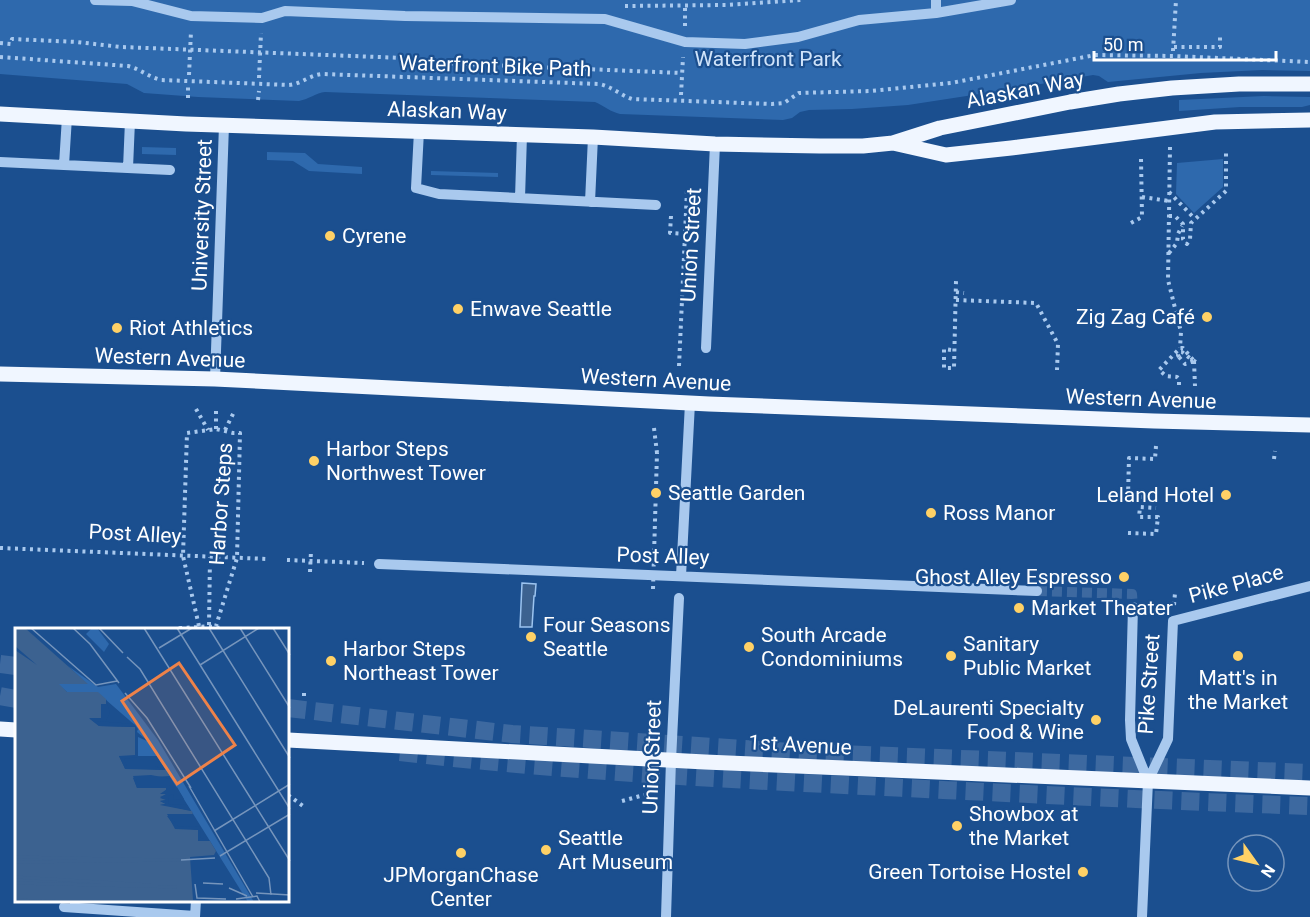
<svg xmlns="http://www.w3.org/2000/svg" width="1310" height="917" viewBox="0 0 1310 917" font-family="Roboto,sans-serif">
<rect width="100%" height="100%" fill="#1b4f8f"/>
<!-- green -->
<path fill="#2e69ad" d="M0 0H1310V71L1262 70 1201 73 1108 82 1099 76 1093 75 1012 89 908 105 852 109 809 110 800 112 792 118 783 120 620 114C611 112 604 106 595 102L325 92C316 93 309 99 299 101L198 97 144 93 127 84 0 74Z
M1264 96 1310 97V105L1302 107H1240L1179 111V100Z
M142 147 176 148V155L142 154Z
M267 152 305 153 318 164 362 167V174L309 171 293 161 267 160Z
M1223 159V187L1194 213 1176 194 1177 163Z
M431 171 498 173V177L431 175Z"/>
<!-- water -->
<path fill="#3c6290" stroke="#9cc4f0" stroke-width="1.5" d="M522 583 536 584 535 596H534L532 627H520Z"/>
<g fill="none" stroke-linecap="round" stroke-linejoin="round">
<!-- minor-tunnel -->
<path stroke="#3d69a0" stroke-width="10" stroke-dasharray="10 5" stroke-linecap="butt" d="M1037 591 1132 594 1133 607"/>
<!-- highway-tunnel -->
<path stroke="#3d69a0" stroke-width="18" stroke-dasharray="18 9" stroke-linecap="butt" d="M0 664 16 666
M0 696 16 699
M288 708 512 734 791 752 1310 773
M400 752C561 771 723 779 884 787 1026 794 1168 801 1310 806"/>
<!-- path -->
<path stroke="#a9c9ee" stroke-width="4" stroke-dasharray="3 4.5" stroke-linecap="butt" d="M625 6 726 5 802 0
M685 26V6
M0 43 11 44 12 39 77 42 121 47 404 58 417 59V62L682 73
M1174 47H1220V37
M1173 51 1176 0
M0 57 128 66C140 69 149 77 161 80L289 85C301 84 310 75 322 74L599 84C611 86 620 95 632 99L772 104 784 103 799 93 871 91 951 83 1095 55 1173 56 1310 62
M189 75 191 31
M259 78 261 33
M681 95 683 57
M188 98V87
M258 100 259 91
M1170 147 1168 280 1181 332 1180 348
M1169 192 1195 219
M1142 197 1169 201
M671 216 670 233 685 234
M1169 216H1175L1183 224V239L1187 244 1190 239 1191 223 1226 191V149
M1131 223 1142 217 1141 159
M1169 253 1177 243 1178 234 1182 226
M956 292 964 293
M956 300 1036 303 1058 344 1057 370
M951 350 944 349V368H954L956 281
M1179 357 1185 364 1194 361
M1194 361 1195 386
M679 366 687 190
M1179 385V379L1177 377 1166 376 1159 370 1180 348H1183L1194 361
M196 409 208 430
M654 428 657 453
M216 429V409
M225 430 235 410
M1156 446 1155 459 1129 458 1128 496 1157 498
M1274 459 1275 451
M1128 533 1156 534 1158 517H1139L1140 507 1156 508
M0 548 268 559
M287 560 364 563
M310 572 311 551
M1174 605 1175 593
M209 625 210 557
M199 626 183 556 187 433 216 429 233 433H240L237 558 216 626
M180 629V628C197 628 208 624 224 629
M304 696V693
M288 795 303 806
M622 801 644 795"/>
<!-- minor -->
<path stroke="#a9c9ee" stroke-width="10" d="M95 0 132 1 191 16 262 18 285 11 405 16 605 19 685 42 745 44 798 37 859 20 936 13 1011 0
M936 0V13
M419 131 416 188 439 194 656 205
M0 162 170 170
M64 165 67 117
M128 168 130 121
M520 198 522 135
M590 202 593 137
M706 348 715 144
M215 379 224 125
M379 564 1037 591
M681 576 690 403
M1133 607 1130 720 1131 739 1148 781
M64 907 195 916
M195 917 196 900
M666 917 671 760 679 598
M1142 917 1148 781 1168 739 1173 621 1310 586"/>
<!-- major -->
<path stroke="#f0f6ff" stroke-width="15" d="M0 114 186 124 593 137 715 144 820 146H863L893 143 940 128 1070 102 1119 94 1172 88 1239 84H1310
M893 143 946 155 1011 148 1215 122 1310 120
M0 374 215 379 709 404 1154 421 1310 425
M0 729 16 730
M288 740 705 762 1310 788"/>
<!-- path-bridge -->
<path stroke="#a9c9ee" stroke-width="4" stroke-dasharray="3 4.5" stroke-linecap="butt" d="M1179 357 1178 355 1179 352H1182L1191 359 1199 364
M653 589 657 453"/>
</g>
<!-- markers -->
<g fill="#ffd166" stroke="#1b4f8f" stroke-width="2">
<circle cx="330" cy="236" r="6"/>
<circle cx="458" cy="309" r="6"/>
<circle cx="1207" cy="317" r="6"/>
<circle cx="117" cy="328" r="6"/>
<circle cx="314" cy="461" r="6"/>
<circle cx="656" cy="493" r="6"/>
<circle cx="1226" cy="495" r="6"/>
<circle cx="931" cy="513" r="6"/>
<circle cx="1124" cy="577" r="6"/>
<circle cx="1019" cy="608" r="6"/>
<circle cx="531" cy="637" r="6"/>
<circle cx="749" cy="647" r="6"/>
<circle cx="951" cy="656" r="6"/>
<circle cx="1238" cy="656" r="6"/>
<circle cx="331" cy="661" r="6"/>
<circle cx="1096" cy="720" r="6"/>
<circle cx="957" cy="826" r="6"/>
<circle cx="546" cy="850" r="6"/>
<circle cx="461" cy="853" r="6"/>
<circle cx="1083" cy="872" r="6"/>
</g>
<g text-anchor="middle" stroke-width="4.5" stroke-linejoin="round" paint-order="stroke">
<!-- park labels -->
<g font-size="21" fill="#cfe3fa" stroke="#1b4f8f">
<text x="768" y="66">Waterfront Park</text>
</g>
<!-- street labels -->
<g font-size="21" fill="#fff" stroke="#1b4f8f">
<text transform="translate(495 66) rotate(2)" y="7">Waterfront Bike Path</text>
<text transform="translate(1025 90) rotate(-11)" y="7">Alaskan Way</text>
<text transform="translate(447 111) rotate(2)" y="7">Alaskan Way</text>
<text transform="translate(202 215) rotate(-88)" y="7">University Street</text>
<text transform="translate(691 245) rotate(-87)" y="7">Union Street</text>
<text transform="translate(170 358) rotate(2)" y="7">Western Avenue</text>
<text transform="translate(656 380) rotate(3)" y="7">Western Avenue</text>
<text transform="translate(1141 399) rotate(2)" y="7">Western Avenue</text>
<text transform="translate(221 504) rotate(-86)" y="7">Harbor Steps</text>
<text transform="translate(135 534) rotate(3)" y="7">Post Alley</text>
<text transform="translate(663 556) rotate(2)" y="7">Post Alley</text>
<text transform="translate(1236 584) rotate(-15)" y="7">Pike Place</text>
<text transform="translate(1149 684) rotate(-86)" y="7">Pike Street</text>
<text transform="translate(800 745) rotate(3)" y="7">1st Avenue</text>
<text transform="translate(652 757) rotate(-88)" y="7">Union Street</text>
</g>
<!-- poi labels -->
<g font-size="21" fill="#fff" stroke="#1b4f8f" text-anchor="start">
<text x="342" y="243">Cyrene</text>
<text x="470" y="316">Enwave Seattle</text>
<text x="1195" y="324" text-anchor="end">Zig Zag Café</text>
<text x="129" y="335">Riot Athletics</text>
<text x="326" y="456">Harbor Steps<tspan x="326" dy="24">Northwest Tower</tspan></text>
<text x="668" y="500">Seattle Garden</text>
<text x="1214" y="502" text-anchor="end">Leland Hotel</text>
<text x="943" y="520">Ross Manor</text>
<text x="1112" y="584" text-anchor="end">Ghost Alley Espresso</text>
<text x="1031" y="615">Market Theater</text>
<text x="543" y="632">Four Seasons<tspan x="543" dy="24">Seattle</tspan></text>
<text x="761" y="642">South Arcade<tspan x="761" dy="24">Condominiums</tspan></text>
<text x="963" y="651">Sanitary<tspan x="963" dy="24">Public Market</tspan></text>
<text x="343" y="656">Harbor Steps<tspan x="343" dy="24">Northeast Tower</tspan></text>
<text x="1238" y="685" text-anchor="middle">Matt's in<tspan x="1238" dy="24">the Market</tspan></text>
<text x="1084" y="715" text-anchor="end">DeLaurenti Specialty<tspan x="1084" dy="24">Food &amp; Wine</tspan></text>
<text x="969" y="821">Showbox at<tspan x="969" dy="24">the Market</tspan></text>
<text x="558" y="845">Seattle<tspan x="558" dy="24">Art Museum</tspan></text>
<text x="1071" y="879" text-anchor="end">Green Tortoise Hostel</text>
<text x="461" y="882" text-anchor="middle">JPMorganChase<tspan x="461" dy="24">Center</tspan></text>
</g>
</g>
<!-- overview -->
<g transform="translate(15 628)">
<rect width="274" height="274" fill="#1b4f8f"/>
<path d="M77 0H82L94 16 89 24 71 6ZM53 38 83 59 101 56 143 112 239 274H233L142 128H120L121 98 83 65 52 64 43 56H72Z" fill="#2e69ad"/>
<path d="M0 0H10L73 56H44L52 64H83L91 71V76H86L92 84 89 90 75 91 84 98 120 99V128H104L110 140 151 142 155 148 118 150 122 160H154L155 164 152 161 145 166H152L145 169 152 172 145 173 151 176H145L177 183 178 187 152 188 160 199 183 202V213H195L201 223 199 227 175 229 178 272 196 274H0V22L22 37 0 18Z" fill="#3c6290"/>
<path d="M91 71 95 85 91 93H82L119 96 123 101 122 104 134 114 123 109V129L109 131 112 138H140L151 142 110 141 104 128 120 127V99L84 98 74 90H86V76H91ZM136 147 157 151H121L124 157H154L158 162 162 159 169 171 159 172 158 166 153 168 154 176 172 177 176 183 145 177 151 176 145 173 151 172 145 170 151 166H145L151 165V160H122L118 148ZM152 186H178V190H157L163 198 185 199 186 210 195 213H183V202L160 201Z" fill="#1b4f8f"/>
<path fill="none" stroke="#3c6290" stroke-width="3" d="M0 229 153 232M0 234 165 232M0 249 135 257M0 255 162 259M0 272 55 274"/>
<path fill="none" stroke="#7695bc" stroke-width="1.5" d="M16 0 81 57 102 53M58 0 75 16 104 55M84 0 108 25M129 0 275 233M162 0 275 181M194 0 275 130M225 0 275 80M258 0 275 27M144 20 177 0M112 29 125 41 254 250 256 267M185 37 244 0M110 65 132 90 176 160M174 158 238 269M199 203 275 156M205 228 275 186M166 232 200 230M188 255 208 256M180 256 182 270 211 271M214 260 232 268M241 265 275 267M221 271 242 268 245 274"/>
<path fill="#ee8249" fill-opacity="0.15" stroke="#ee8249" stroke-width="3" d="M164 35 220 117 162 156 107 73Z"/>
<rect width="274" height="274" fill="none" stroke="#fff" stroke-width="3"/>
</g>
<!-- north arrow -->
<g transform="translate(1256 863) rotate(124)"><circle r="28" fill="#1b4f8f" stroke="#7695bc" stroke-width="1.5"/>
<path d="M0-4.5L10 22L0 15L-10 22Z" fill="#ffd166"/>
<text y="-9" font-size="16" font-weight="bold" text-anchor="middle" fill="#ffffff">N</text>
</g>
<!-- scale -->
<path d="M1094 51v9h182v-9" fill="none" stroke="#ffffff" stroke-width="3"/>
<text x="1103" y="51" font-size="18" fill="#ffffff" stroke="#1b4f8f" stroke-width="4.5" paint-order="stroke">50 m</text>
</svg>
